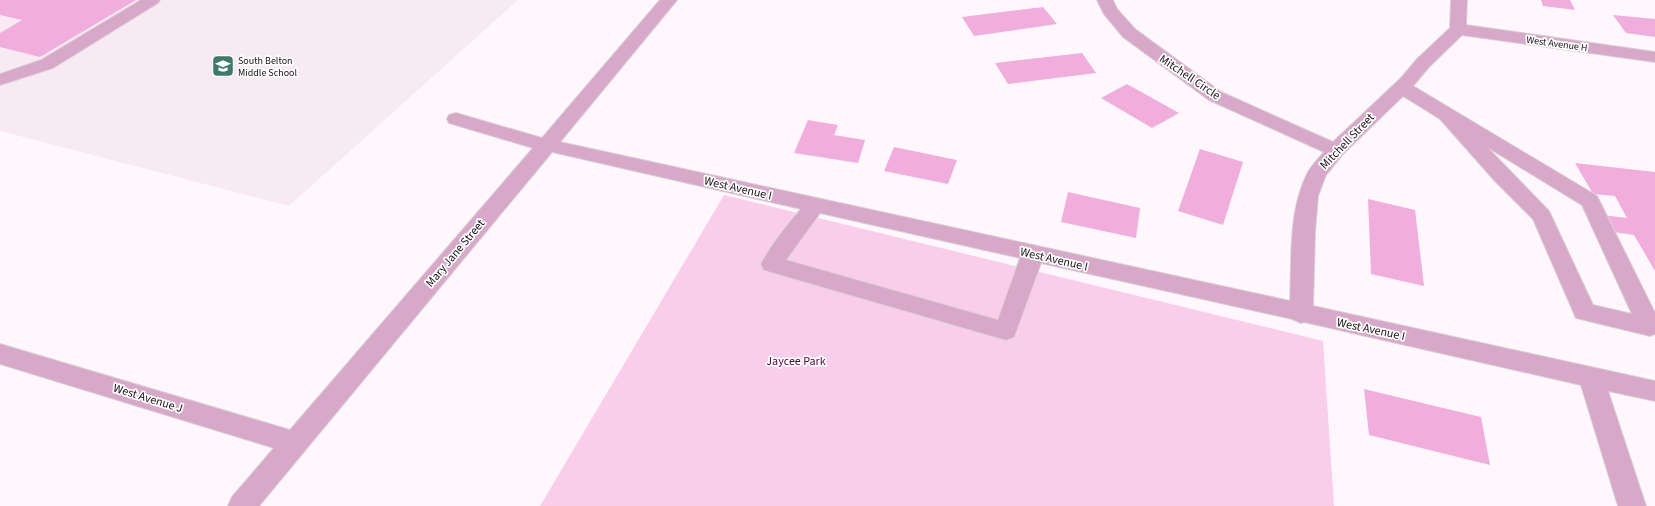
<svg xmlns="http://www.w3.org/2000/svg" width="1655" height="506" viewBox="0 0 1655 506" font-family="'Source Sans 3',sans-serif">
<rect width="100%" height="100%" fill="#fef8fc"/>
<!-- built -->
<path fill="#f8eaf3" d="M0 0H518L289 206 0 131Z"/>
<!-- green -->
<path fill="#faceeb" d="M724 195 1323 341 1334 506H540Z"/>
<!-- building -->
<path fill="#f1aedd" d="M0 0H136L40 57 0 47V33L22 20 0 15Z
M1541 0H1570L1575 10 1543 6Z
M1043 7 1057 24 974 36 962 17Z
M1613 15 1655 19V37L1626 33Z
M1082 53 1096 73 1008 84 995 63Z
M1127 84 1179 113 1152 128 1101 98Z
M808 120 838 125 834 135 865 140 858 163 794 153Z
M894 147 957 160 948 184 884 171Z
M1200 149 1243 162 1223 225 1178 211Z
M1575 163 1655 172V271L1634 235 1613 232 1603 215 1627 218 1615 196 1593 194Z
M1068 192 1140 208 1136 238 1061 222Z
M1368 199 1415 210 1424 286 1371 274Z
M1364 389 1481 417 1490 465 1369 435Z"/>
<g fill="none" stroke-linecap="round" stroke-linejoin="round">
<!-- minor casing -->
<g stroke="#dad3d8" stroke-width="2">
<path id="minor" d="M141 0H160L158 3 53 68 0 85V74L41 60Z
M660 0H677L560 142 1290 301C1292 260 1288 212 1307 174 1311 166 1318 159 1324 152L1209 100 1123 37 1104 14 1097 0H1113L1117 9 1135 29 1221 92 1333 142 1401 78 1417 59 1450 28 1451 0H1467L1466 25 1655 52V62L1462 35 1429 67 1413 86 1597 196 1655 313V334L1650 336 1576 318 1533 219 1494 180 1440 119 1403 96 1343 154 1326 175 1318 196 1315 232 1313 306 1655 381V401L1608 391 1646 506H1618L1581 385 1304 322 1301 323 1292 319 1041 263 1014 337 1006 340 764 270 761 264C772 244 786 226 801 209L552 152 259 506H228L232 497 274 448 0 364V344L290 430 533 148 449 123 447 119 449 115 456 113 542 138ZM1487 147 1582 205 1632 314 1593 305 1549 211ZM820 213 1020 258 998 320 786 260Z"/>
</g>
<!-- minor -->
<use href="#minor" fill="#d8a8c9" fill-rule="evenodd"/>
</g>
<!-- icons -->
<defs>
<g id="school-square" transform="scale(1.15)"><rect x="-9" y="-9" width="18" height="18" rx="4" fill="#3d7b69" stroke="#fff"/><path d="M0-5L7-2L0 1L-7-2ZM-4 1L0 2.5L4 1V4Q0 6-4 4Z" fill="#fff"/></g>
</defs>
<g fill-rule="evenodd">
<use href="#school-square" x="223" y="66"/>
</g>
<g text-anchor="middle" stroke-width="3.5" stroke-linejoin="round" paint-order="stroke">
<!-- far-street labels -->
<g font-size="10" fill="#1b1218" stroke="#fff">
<text transform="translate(1557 43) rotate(8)" y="4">West Avenue H</text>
</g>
<!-- far-poi labels -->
<g font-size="10" fill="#1b1218" stroke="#fff" text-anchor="start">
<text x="238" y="64">South Belton<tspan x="238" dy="12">Middle School</tspan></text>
</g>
<!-- street labels -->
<g font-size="12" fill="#1b1218" stroke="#fff">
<text transform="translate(1190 77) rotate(34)" y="4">Mitchell Circle</text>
<text transform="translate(1347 141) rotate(-46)" y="4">Mitchell Street</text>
<text transform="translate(738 188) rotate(13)" y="4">West Avenue I</text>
<text transform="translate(455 253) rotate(-50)" y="4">Mary Jane Street</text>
<text transform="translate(1054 259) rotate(13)" y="4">West Avenue I</text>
<text transform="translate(1371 329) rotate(12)" y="4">West Avenue I</text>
<text transform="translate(148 398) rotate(17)" y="4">West Avenue J</text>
</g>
<!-- park labels -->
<g font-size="12" fill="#520343" stroke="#fff">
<text x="796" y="365">Jaycee Park</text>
</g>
</g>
</svg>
